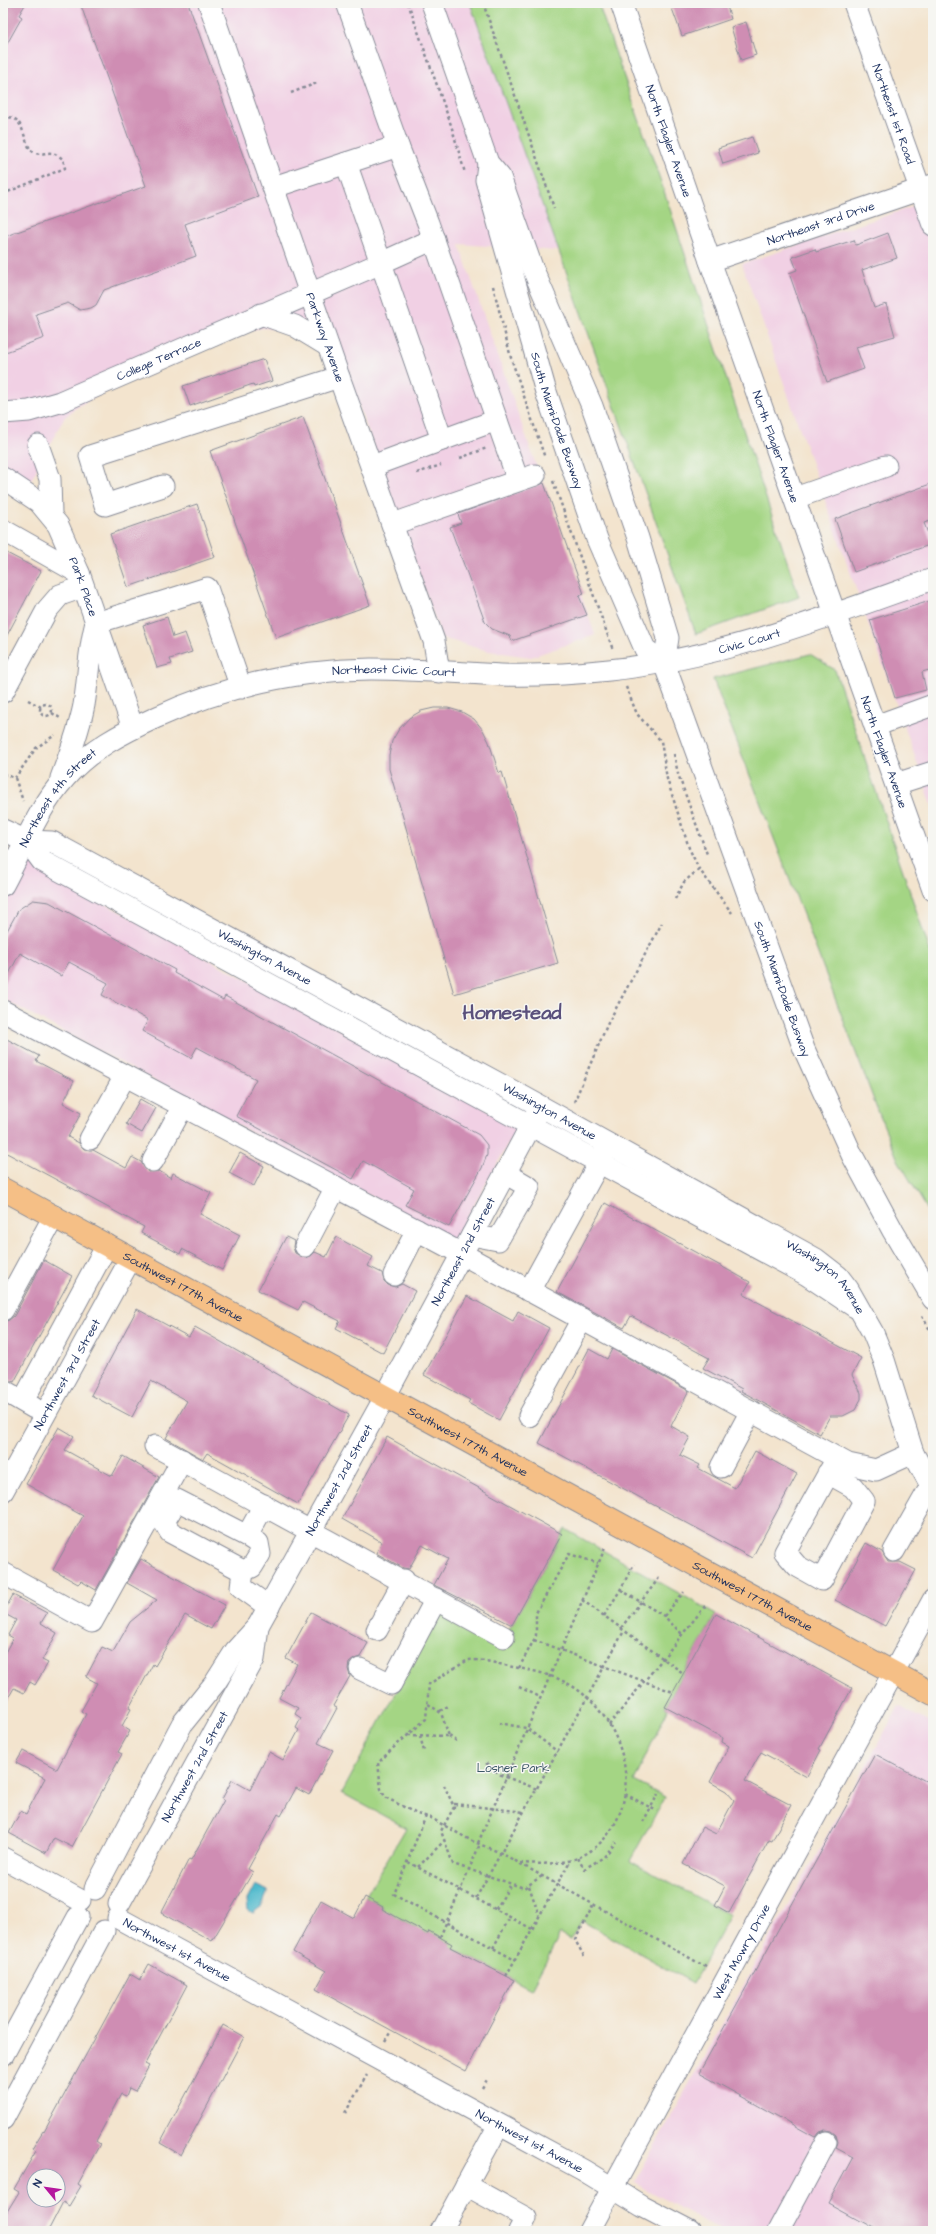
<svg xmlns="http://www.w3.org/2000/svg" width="936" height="2234" viewBox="0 0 936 2234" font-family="'Architects Daughter',sans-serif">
<rect width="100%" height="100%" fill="#f6f6f2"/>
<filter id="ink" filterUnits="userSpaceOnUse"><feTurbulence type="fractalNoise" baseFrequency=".025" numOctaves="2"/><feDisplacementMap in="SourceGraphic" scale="8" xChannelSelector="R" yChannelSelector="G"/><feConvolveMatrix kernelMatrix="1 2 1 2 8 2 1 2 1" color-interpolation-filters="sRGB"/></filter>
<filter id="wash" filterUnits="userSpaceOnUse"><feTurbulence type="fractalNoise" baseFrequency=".012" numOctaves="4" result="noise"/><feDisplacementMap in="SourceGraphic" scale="16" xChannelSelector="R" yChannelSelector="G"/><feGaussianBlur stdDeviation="0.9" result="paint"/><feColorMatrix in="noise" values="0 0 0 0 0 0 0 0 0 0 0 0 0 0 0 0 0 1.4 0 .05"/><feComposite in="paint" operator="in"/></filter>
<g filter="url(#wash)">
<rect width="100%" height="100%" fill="#f3e4ce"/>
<!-- built -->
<path fill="#f1d0e4" d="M3 3H596L671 214 558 251 459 244 595 635 531 657 489 651 442 638 326 313 284 329 263 328 245 331 92 398 74 409 64 418 30 482 3 467Z
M933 200V808L742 264Z
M3 849 518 1126 454 1241 3 999Z
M899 1706 933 1725V2231H722L634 2183Z"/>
<!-- green -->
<path fill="#a4d584" stroke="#608271" d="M470 3H598L661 182 799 597 696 634Z
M810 654 835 670 933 960V1219L898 1160 880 1116 713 679Z
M565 1529 716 1614 665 1707 668 1709 634 1781 665 1797 630 1861 730 1915 693 1983 582 1921 571 1940 560 1934 531 1989 450 1947 452 1944 430 1932 428 1934 382 1909 383 1907 365 1897 406 1828 342 1793 440 1611 501 1644Z"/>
<!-- water -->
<path fill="#4fb9cc" stroke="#357495" d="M255 1885 268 1891 262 1906 253 1913 248 1910 247 1900Z"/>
<g id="blocks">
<!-- building -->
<path fill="#cf8db3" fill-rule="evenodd" d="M3 3H26L19 15 22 17 3 51Z
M80 3H188L258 197 185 224 196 256 104 290 96 305 91 308 80 310 68 303 36 314 44 338 3 353V237L146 186Z
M670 3H726L731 19 682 36Z
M746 22 756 55 741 60 731 27Z
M752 137 758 153 723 164 718 148Z
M888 233 897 258 862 270 874 308 886 304 895 336 856 347 864 369 827 382 789 273 797 270 792 257 815 249 816 252 854 240 856 245Z
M264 359 272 381 254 387 253 384 190 406 183 386Z
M303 417 370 605 276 638 210 451Z
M544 483 584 594 579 596 587 615 512 641 510 636 492 629 485 622 450 527 461 523 458 514Z
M933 483V520L924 523 932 544 854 572 835 519Z
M197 504 215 557 128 587 110 534Z
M3 551 41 571 3 643Z
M933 600V669L922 672 926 690 895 698 870 620Z
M167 617 173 637 185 633 192 652 170 659 172 664 157 668 143 625Z
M434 708H448L462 712 474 719 483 730 489 742 499 773 502 772 558 963 454 994 389 769V755L392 741 399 729 409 718 421 711Z
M33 900 49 902 175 970 174 973 223 1000 225 996 479 1135 487 1145V1155L482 1168 449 1227 405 1205 414 1189 363 1161 353 1179 236 1116 256 1079 197 1047 191 1058 142 1031 148 1020 102 995 108 983 69 962 61 976 20 953 3 985V938L19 909Z
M3 1037 39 1056 36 1061 74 1081 63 1103 81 1113 68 1137 79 1143 84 1149 93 1150 126 1168 132 1157 141 1162 148 1172 159 1171 171 1178 173 1173 211 1193 200 1214 240 1235 222 1270 182 1249 180 1254 141 1233 144 1227 3 1151Z
M140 1099 156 1108 142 1133 126 1124Z
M240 1153 264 1166 254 1186 229 1173Z
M605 1203 750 1282 743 1294 861 1358 852 1375 861 1393V1399L855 1410 843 1416H830L820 1434 741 1391 742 1389 703 1368 709 1358 631 1316 624 1328 557 1292Z
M286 1237 294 1241 293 1247 295 1253 305 1258 311 1256 315 1252 326 1257 336 1237 373 1257 368 1266 382 1273 384 1281 388 1285 395 1287 402 1284 415 1291 383 1353 336 1328 340 1321 303 1302 298 1310 258 1290Z
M44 1260 72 1276 14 1382 3 1376V1322L9 1320 14 1316Z
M467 1296 513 1321 518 1311 549 1328 499 1420 468 1403 470 1400 424 1375Z
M137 1309 189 1337 195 1327 349 1415 298 1504 207 1453 203 1459 166 1438 187 1401 151 1381 132 1417 91 1395Z
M589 1349 607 1359 612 1349 689 1391 671 1426 690 1437 680 1455 700 1465 698 1468 735 1488 755 1451 797 1474 752 1558 539 1443Z
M59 1427 74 1436 65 1450 112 1476 123 1456 159 1477 96 1590 81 1581 78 1584 53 1570 83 1516 26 1484Z
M387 1437 562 1534 512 1625 434 1585 448 1559 422 1545 409 1569 403 1568 376 1553 382 1542 342 1519Z
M866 1543 882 1552 888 1562H900L916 1570 885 1626 835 1600Z
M141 1559 225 1605 211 1629 185 1615 155 1666 153 1664 129 1708 131 1709 122 1726 130 1731 118 1752 122 1754 72 1847 54 1838 46 1853 9 1833 21 1811 26 1814 45 1778 16 1763 23 1751 57 1769 86 1714 81 1711 97 1683 86 1677 102 1647 113 1652 130 1622 157 1600 127 1583Z
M13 1595 47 1613 41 1623 57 1633 42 1660 48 1663 35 1685 30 1682 24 1693 14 1688 3 1707V1656L13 1638 8 1635 16 1620 3 1613Z
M311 1612 368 1643 360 1657 354 1659 349 1663 348 1669 350 1676 333 1706 337 1708 318 1743 333 1750 309 1795 296 1788 281 1816 278 1814 248 1869 253 1872 212 1941 161 1913 189 1859 191 1860 224 1800 222 1799 232 1780 250 1790 269 1752 283 1760 299 1730 296 1728 301 1718 295 1714 298 1708 279 1698 297 1664 286 1658Z
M716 1614 852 1688 819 1749 821 1750 807 1777 761 1752 745 1781 791 1805 772 1841 769 1840 729 1913 715 1905 725 1886 683 1864 702 1827 716 1834 734 1800 726 1791 710 1782 729 1746 722 1742 723 1738 665 1707Z
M875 1754 933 1785V2231H879L828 2203 853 2157 836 2148 838 2142 836 2135 831 2131 825 2130 819 2132 815 2137 699 2073Z
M365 1897 383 1907 382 1909 428 1934 429 1931 452 1944 450 1947 514 1980 466 2071 316 1989 326 1971 293 1952 321 1900 354 1918Z
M149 1964 187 1985 145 2064 149 2066 135 2091 129 2088 126 2096 121 2094 96 2141 100 2144 78 2184 81 2186 69 2206 63 2202 48 2231H3V2218L19 2192 14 2189 36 2151 32 2149 43 2131 44 2132 130 1974 140 1980ZM34 2176H58V2200H34Z
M223 2025 244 2037 181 2155 160 2143Z"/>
</g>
</g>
<g filter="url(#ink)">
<use href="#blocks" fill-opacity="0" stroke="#878a96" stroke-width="1"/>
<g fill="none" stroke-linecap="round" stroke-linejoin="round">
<!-- minor casing -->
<g stroke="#878a96" stroke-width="23">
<g id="minor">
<path id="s1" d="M209 3 339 377 434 641 439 672"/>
<path d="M347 3 398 146"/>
<path id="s2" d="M432 3 488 163 500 177 532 267 592 406 638 538 668 638 664 663 804 1049 852 1155 893 1231 933 1299"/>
<path id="s3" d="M621 3 710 261 933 890"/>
<path id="s4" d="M854 3 933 225"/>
<path d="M346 163 381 263 434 239"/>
<path id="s5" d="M488 165 486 180 546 392 597 539 645 649 664 663"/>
<path d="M274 187 398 146 428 223 515 472"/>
<path id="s6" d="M710 261 933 185"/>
<path d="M261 314 295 326 328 346"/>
<path id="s7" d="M3 413 29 411 60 402 381 263 442 440 372 466"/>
<path d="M442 440 497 420"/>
<path d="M38 445 50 479 51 514"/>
<path id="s8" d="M3 478 39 502 58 525 79 573 133 728"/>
<path d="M163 486 105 505 90 456 339 377"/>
<path d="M795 498 886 466"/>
<path d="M393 524 535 475"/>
<path d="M3 530 79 573"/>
<path d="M96 623 207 588 241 688"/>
<path d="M3 692 47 610 60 595 83 587"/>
<path d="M875 726 933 705"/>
<path d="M61 778C70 754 79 730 84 705 89 676 88 651 96 623"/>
<path d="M896 784 933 772"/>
<path id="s9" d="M3 830 27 841 52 842 59 846 522 1096 816 1259 838 1276 848 1289 873 1333 884 1360 913 1453 929 1482 933 1485"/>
<path d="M27 841 42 861 807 1275 855 1307"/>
<path id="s10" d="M3 885C22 850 38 808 65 778 89 750 122 733 155 718 222 687 297 670 371 669 414 669 458 673 501 675 537 676 573 674 609 670 720 659 829 616 933 579"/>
<path d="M3 1011 462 1254 848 1464 876 1470 913 1453"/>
<path d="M90 1139 125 1076"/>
<path d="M153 1161 183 1106"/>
<path d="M472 1235 498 1240 529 1187 505 1173"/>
<path d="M305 1246 336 1187"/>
<path d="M394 1275 417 1230"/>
<path d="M529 1291 606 1150"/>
<path d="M3 1310 54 1216"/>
<path d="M3 1390 34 1408"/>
<path d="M23 1401 107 1245"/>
<path d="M529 1416 582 1319"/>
<path d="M155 1446 504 1637"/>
<path d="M721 1467 751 1411"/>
<path d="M828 1473 853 1487 864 1501 822 1580 797 1566 785 1552 837 1458"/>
<path id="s11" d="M3 1491 131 1258"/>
<path d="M247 1536 258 1543 260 1554 252 1567 243 1571 170 1532 164 1522 177 1500 247 1536 264 1505"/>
<path d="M894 1551 932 1484"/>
<path d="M243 1571 241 1587 269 1607"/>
<path d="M3 1573 92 1622 182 1460"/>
<path d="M377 1630 404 1580"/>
<path d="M360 1669 391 1684 436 1599"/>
<path d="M3 1858 80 1900"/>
<path id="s12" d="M95 1889 182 1724 215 1683 236 1650 258 1626 385 1397 537 1114"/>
<path id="s13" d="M119 1904 254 1659 258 1626"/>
<path id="s14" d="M118 1918 583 2170 642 2206 690 2231"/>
<path d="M3 2055 78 1917"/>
<path d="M3 2119 104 1931"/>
<path d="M466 2185 526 2218 519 2231"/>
<path d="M441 2231 499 2125"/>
<path id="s15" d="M589 2231 933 1600"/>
<path d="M778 2231 826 2142"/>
</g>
</g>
<!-- major casing -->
<g stroke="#878a96" stroke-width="24">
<g id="major">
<path id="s16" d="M3 1189 933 1694"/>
</g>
</g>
<!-- path -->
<path stroke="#878a96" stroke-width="2.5" stroke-dasharray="3 3" stroke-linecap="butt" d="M408 3 451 125 465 173
M483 3 554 208
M291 93 317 83
M3 118C24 112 22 139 31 150 38 157 44 152 52 153 56 154 60 157 63 159L65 168 3 194
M493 286 511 358 545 458
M460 458 487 448
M417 473 441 465
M553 481 613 650
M626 687 637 714 661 741 667 779 689 848 699 869 732 913
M28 700 41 707
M40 710a6 6 0 1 1 12 0a6 6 0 1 1-12 0Z
M52 713 60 718
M674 754 678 774 707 854
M3 774 15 778 36 748 55 735
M15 778 23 801
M675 899 684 882 699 869
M574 1102 608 1023 662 923
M922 1316 933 1335
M621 1590 664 1616 682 1634
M582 1600 683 1673
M604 1616 619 1592 634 1564
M664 1616 684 1592
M621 1628 659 1578
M534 1640 673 1692
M519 1668 536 1636V1613L569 1554 598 1563
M519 1687 540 1697
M440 1711 450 1705
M499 1723 526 1728 558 1752
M609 1725 706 1605
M408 1735 449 1736 441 1713 427 1703
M420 1736 424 1751
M449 1736 458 1742
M486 1763 501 1775 537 1789
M444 1785 454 1807 441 1831 453 1864 524 1888 542 1876
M625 1794 657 1811
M454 1804 525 1812
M426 1816 394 1894 515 1960
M643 1822 658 1794
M478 1843 605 1548
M578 1858 584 1869 604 1857 616 1842
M408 1862 532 1929
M520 1863C540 1864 561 1865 580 1857 594 1850 605 1840 613 1827 641 1781 619 1720 578 1690 559 1676 536 1671 513 1667 499 1664 482 1659 468 1660L429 1684 426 1719 391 1750 378 1763 381 1789 385 1797 417 1814 429 1817 472 1841 501 1853 706 1967
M418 1867 444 1841
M529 1886 539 1915
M476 1898 624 1631
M496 1909 511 1884
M440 1937 480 1844
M493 1948 510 1917
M584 1956 575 1940 594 1904
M506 1976 570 1861
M385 2041 391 2031
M482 2088 488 2078
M345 2113 367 2075"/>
<!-- minor -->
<use href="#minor" stroke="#fff" stroke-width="21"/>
<!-- major -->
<use href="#major" stroke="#f5bf86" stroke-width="22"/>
</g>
</g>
<g text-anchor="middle" stroke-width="3" stroke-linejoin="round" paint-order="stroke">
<!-- street labels -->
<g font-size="12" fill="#1b2f5e" stroke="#f6f6f2">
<text dy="4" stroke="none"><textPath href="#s4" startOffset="118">Northeast 1st Road</textPath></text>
<text dy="4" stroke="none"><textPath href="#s3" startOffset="146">North Flagler Avenue</textPath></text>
<text dy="4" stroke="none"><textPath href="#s6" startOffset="117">Northeast 3rd Drive</textPath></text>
<text dy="4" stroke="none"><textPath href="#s1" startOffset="354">Parkway Avenue</textPath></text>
<text dy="4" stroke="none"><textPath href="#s7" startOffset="166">College Terrace</textPath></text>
<text dy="4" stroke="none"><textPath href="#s5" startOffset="266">South Miami-Dade Busway</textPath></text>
<text dy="4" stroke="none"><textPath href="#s3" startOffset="470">North Flagler Avenue</textPath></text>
<text dy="4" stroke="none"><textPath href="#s8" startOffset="140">Park Place</textPath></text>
<text dy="4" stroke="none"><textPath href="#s10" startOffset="838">Civic Court</textPath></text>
<text dy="4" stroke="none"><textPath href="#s10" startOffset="479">Northeast Civic Court</textPath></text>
<text dy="4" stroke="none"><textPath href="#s3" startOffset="794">North Flagler Avenue</textPath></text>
<text dy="4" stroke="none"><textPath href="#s10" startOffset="104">Northeast 4th Street</textPath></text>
<text dy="4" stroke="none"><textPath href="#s9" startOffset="293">Washington Avenue</textPath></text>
<text dy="4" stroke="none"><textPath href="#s2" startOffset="1051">South Miami-Dade Busway</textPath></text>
<text dy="4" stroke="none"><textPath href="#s9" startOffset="617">Washington Avenue</textPath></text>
<text dy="4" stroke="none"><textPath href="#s12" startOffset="738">Northeast 2nd Street</textPath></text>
<text dy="4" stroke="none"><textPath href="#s9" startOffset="941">Washington Avenue</textPath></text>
<text dy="4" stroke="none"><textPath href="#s16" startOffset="205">Southwest 177th Avenue</textPath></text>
<text dy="4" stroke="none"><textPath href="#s11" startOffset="133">Northwest 3rd Street</textPath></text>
<text dy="4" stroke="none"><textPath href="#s16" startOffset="529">Southwest 177th Avenue</textPath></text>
<text dy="4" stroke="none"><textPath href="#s12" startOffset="478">Northwest 2nd Street</textPath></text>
<text dy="4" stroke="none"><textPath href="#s16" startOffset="853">Southwest 177th Avenue</textPath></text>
<text dy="4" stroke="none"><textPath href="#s13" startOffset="157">Northwest 2nd Street</textPath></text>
<text dy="4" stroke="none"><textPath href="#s14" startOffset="67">Northwest 1st Avenue</textPath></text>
<text dy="4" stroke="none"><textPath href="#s15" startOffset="318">West Mowry Drive</textPath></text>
<text dy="4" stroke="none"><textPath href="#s14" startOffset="468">Northwest 1st Avenue</textPath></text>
</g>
<!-- park labels -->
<g font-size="12" fill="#3d5868" stroke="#f6f6f2">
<text x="513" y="1772">Losner Park</text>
</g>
<!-- town labels -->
<g font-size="20" font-weight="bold" fill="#5a507c" stroke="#f6f6f2">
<text x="512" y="1019">Homestead</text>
</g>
</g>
<!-- margin -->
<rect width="936" height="2234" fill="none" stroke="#f6f6f2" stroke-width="16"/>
<!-- north arrow -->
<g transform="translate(46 2188) rotate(299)"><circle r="19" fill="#f6f6f2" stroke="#9ea6b7"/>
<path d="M0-3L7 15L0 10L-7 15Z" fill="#b5179e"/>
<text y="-6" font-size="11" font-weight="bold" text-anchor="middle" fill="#1b2f5e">N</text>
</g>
</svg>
